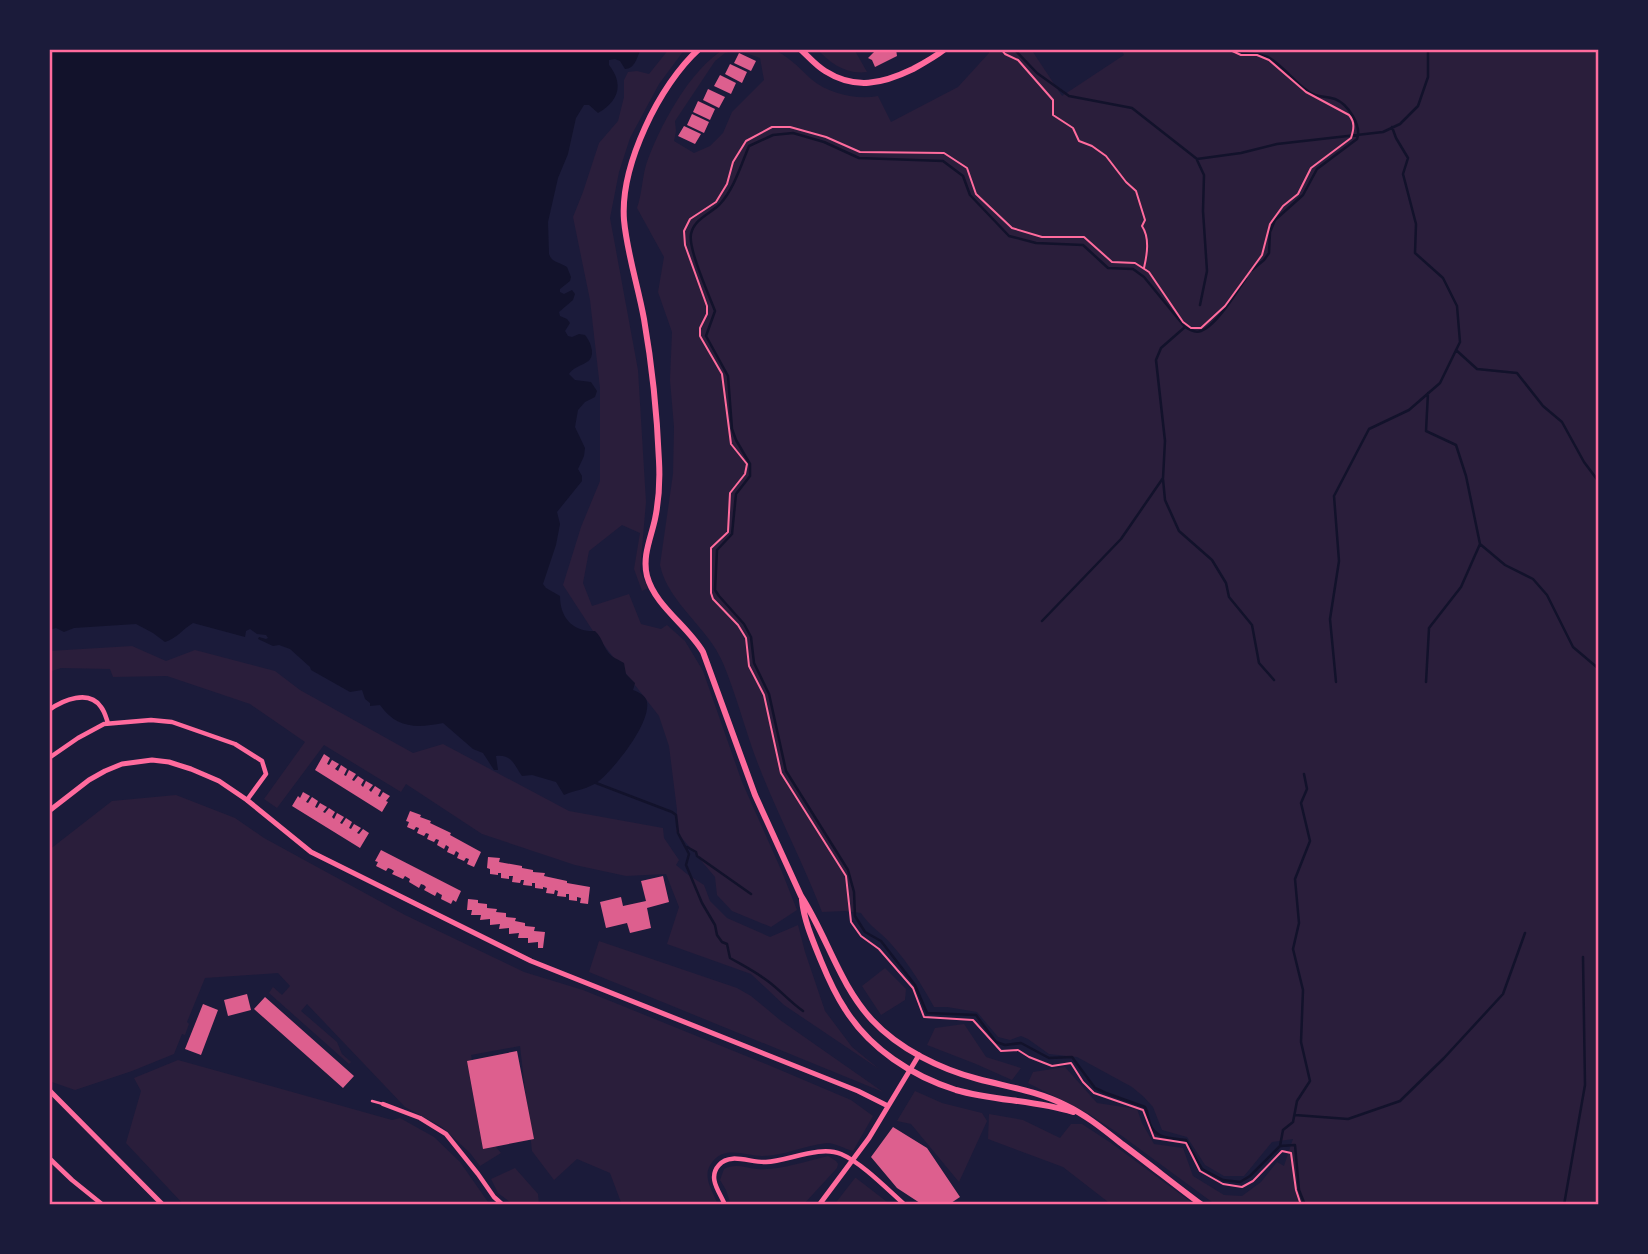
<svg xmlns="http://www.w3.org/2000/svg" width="1648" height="1254" viewBox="0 0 1648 1254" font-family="'Space Grotesk',sans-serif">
<rect width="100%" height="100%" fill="#1b1b3a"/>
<!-- green -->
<path fill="#2a1e3b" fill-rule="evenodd" d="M669 49H685L659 84 630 138 619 172 610 218 638 370 646 502 640 571 648 588 642 591 634 569 640 533 622 525 589 551 583 583 592 606 629 594 641 624 661 629 667 625 685 641 703 671 742 782 782 872 797 910 771 927 732 911 717 895 715 877 676 831 677 810 669 746 659 716 593 631 563 585 581 527 600 481V388L590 300 573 217 583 192 599 143 618 121 624 97V80L628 72 637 71 649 74Z
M725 49H772C789 56 798 67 811 79 829 94 856 100 878 96L891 122 958 87 989 53V49H1031L1062 96 1124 55 1121 49H1599V1205H1216L1118 1133 1089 1114 1028 1083 1033 1072 1065 1067 1097 1103 1137 1109 1142 1123 1154 1144 1183 1148 1193 1176 1224 1195 1242 1196 1261 1182 1277 1162 1284 1166 1293 1139 1272 1142 1244 1176H1224L1205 1165 1187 1137 1162 1130 1153 1107 1144 1097 1132 1087 1077 1057 1049 1054 1028 1039 1021 1036 1010 1040 998 1037 977 1012 947 1007H934C922 985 909 964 892 945 882 933 869 926 861 913L845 911 822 912C804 865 781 821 762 774 747 738 738 699 723 663 708 627 668 603 660 565L673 474 674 427 670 380 672 332 658 292 664 257 637 208C642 194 642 179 646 165 658 129 691 67 725 49ZM733 51 743 52 760 58 764 80 732 112 723 133 710 146 694 153 674 141 676 131 675 121 715 61 725 53Z
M817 49H854L867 72C846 75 830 63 817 49Z
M132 646 166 661 195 650 275 671 300 690 413 753 443 744 569 811 663 828 664 838 679 860 676 865 687 874 704 885 710 901 727 918 770 937 798 925 805 952 825 1011 852 1047 879 1069 784 1005 751 974 667 944 679 907 666 874 626 876 575 865 482 834 406 784 401 792 324 745 277 808 264 799 305 742 250 704 167 676 113 677 110 669 61 668 49 672V651Z
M176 795 235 818 264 838 405 915 524 972 583 990 766 1064 851 1100 873 1116 853 1151C845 1149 835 1143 827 1143 805 1145 784 1156 762 1156 746 1156 727 1146 714 1160 700 1175 712 1189 718 1205H622L610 1173 577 1159 554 1180 532 1151 520 1046 471 1055 490 1140 501 1153 480 1166 470 1153 442 1127 405 1107 307 1004 301 1011 337 1042 342 1054 351 1062 349 1064 269 993 273 987 282 995 290 986 278 973 205 978 187 1022 189 1024 185 1035 182 1034 174 1054 132 1071 75 1090 49 1081V850L112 801Z
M599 941 737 988 751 996 780 1020 883 1092 589 972Z
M885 968 906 989 905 1000 881 1015 862 986Z
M964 1024 986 1057 1021 1068 1012 1080 976 1064 927 1045 935 1028Z
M178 1060 392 1120 400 1118 434 1137 460 1162 488 1202 492 1205H184L126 1143 141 1091 134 1078Z
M915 1091 942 1103 982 1113 987 1121 959 1182 911 1124 897 1121Z
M989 1114 1023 1120 1060 1138 1071 1124H1082L1111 1143 1195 1205H1112L1063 1167 988 1139Z
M828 1156 836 1161 838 1164 837 1168 803 1205H731L726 1190 720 1180 724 1169C736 1163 745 1168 757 1169 779 1171 806 1161 828 1156Z
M515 1168 538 1194 539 1205H514L498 1193 491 1179Z
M855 1178H856L891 1205H834Z"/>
<!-- water -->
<path fill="#12122b" d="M49 49H641C637 57 635 69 625 69L620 61 615 59 609 60V65C624 84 619 101 598 113L589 105H584L576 118 568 154 558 178 548 222 549 254C552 263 560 262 567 267L571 277 570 281 560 289V292L564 294 572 290 575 294 573 300 559 312 560 316 567 319 570 323 565 331 568 336 572 337 579 334 585 335C589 340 591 344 592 351 593 366 576 363 569 374L575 380 591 382 597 391 595 397 585 402 578 410 575 427 585 448 584 456 578 469 582 476V481L557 512 560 524 556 545 543 584 546 588 560 596C560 618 573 632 595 631 603 639 602 644 608 652 612 658 618 659 624 663L626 674 635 683 633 690C638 692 643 694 646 699 655 719 614 769 599 781 589 789 575 790 564 795L556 782 532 775 522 776C514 765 512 754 496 756L498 770H494L483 753 473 749 443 723C417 728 397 729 380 705L370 706V703L365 699 362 690 350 692 311 670 310 667 290 649 279 645 273 646 258 639 259 637 266 639 268 638 266 635 257 634 250 629 246 631 245 637 193 623C183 629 176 639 165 642L153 633 136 624 74 628 64 632 56 628 49 630Z"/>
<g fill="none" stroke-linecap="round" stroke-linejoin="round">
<!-- stream -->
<path stroke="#12122b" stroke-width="2.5" d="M1014 49 1037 73 1069 96 1132 108 1197 159 1241 153 1277 144 1383 132 1400 124 1418 106 1428 77V49
M1236 52C1247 55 1257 52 1268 57 1282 65 1292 79 1305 89 1317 99 1323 95 1335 99 1348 104 1362 126 1357 139L1317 169 1303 195 1275 220 1270 232 1269 253 1264 260 1252 270
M1197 160 1204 175 1203 211 1207 271 1200 305
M1246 278C1237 292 1216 326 1201 331 1195 333 1191 330 1185 327L1144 277 1133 269 1108 268 1083 245 1036 243 1009 236 970 195 963 176 943 161 859 158 824 142 793 133 773 135 749 146C741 165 734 189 720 204 710 214 694 219 691 234 688 249 709 295 715 311L706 336 728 376 732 429 736 440 750 464V476L736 494 732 534 717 550 715 590 719 596 744 624 751 637 754 663 769 694 786 771 848 870 854 892 855 916 865 932 881 941 915 985 927 1013 976 1015 996 1042 1005 1045 1021 1043 1049 1058 1072 1057 1095 1088 1106 1093 1145 1107C1148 1112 1148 1118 1150 1124 1155 1139 1172 1138 1186 1140L1202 1169 1223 1180 1240 1182 1250 1176 1280 1146 1295 1145 1299 1190 1305 1205
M1456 350 1477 369 1517 373 1543 406 1562 422 1584 462 1599 482
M1428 393 1426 431 1456 445 1466 476 1480 544 1505 565 1533 579 1547 595 1573 647 1599 669
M1163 479 1165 500 1179 531 1212 560 1226 583 1229 597 1252 625 1259 663 1274 680
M1042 621 1121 539 1163 478 1165 441 1156 360 1161 348 1185 327
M1336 682 1330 619 1339 561 1334 496 1369 429 1409 410 1440 383 1460 342 1457 306 1443 278 1415 253 1416 224 1403 174 1408 158 1396 138 1392 127
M1426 682 1429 628 1461 587 1480 544
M596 783 672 812 676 815 678 833 689 854 686 865 702 903 715 925 717 935 722 942 727 944 730 958C744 966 756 972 769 982 781 991 790 1002 803 1011
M687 847 696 852 697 856 751 894
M1295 1115 1348 1119 1400 1101 1444 1058 1503 994 1525 933
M1280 1146 1283 1130 1293 1122 1297 1101 1310 1081 1301 1042 1303 990 1293 949 1299 923 1295 879 1310 841 1301 803 1307 789 1304 774
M1564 1205 1585 1085 1583 957"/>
</g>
<!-- building -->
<path fill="#dd5f8e" d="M877 49H896L897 56 875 67 872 60 868 58Z
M739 53 756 61 751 71 734 63Z
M730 64 747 72 742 83 725 74Z
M720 75 736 83 731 94 714 86Z
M708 89 725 97 719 108 703 100Z
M698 101 715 109 710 120 693 112Z
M692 114 709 122 704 133 687 125Z
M684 126 701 134 695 144 678 136Z
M324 754 330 758 327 764 329 765 332 760 339 764 335 769 338 771 341 765 347 769 344 775 346 776 349 770 356 774 352 780 354 781 358 776 364 780 361 785 363 787 366 781 373 785 369 790 371 792 375 786 381 790 378 796 380 797 383 792 390 796 386 801 388 802 382 812 315 770Z
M303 792 310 796 306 802 308 803 312 797 318 801 315 807 317 808 320 803 327 807 323 812 325 813 329 808 335 812 332 817 334 819 337 813 344 817 340 823 342 824 346 818 352 822 349 828 351 829 354 824 361 828 357 833 359 834 363 829 369 833 360 848 292 806 298 796 300 798Z
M410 811 421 815 420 817 431 821 430 823 451 833 450 835 481 852 474 867 467 864 469 859 466 858 464 861 457 858 459 853 456 851 454 855 447 852 449 847 446 845 444 849 437 845 439 840 436 839 434 842 427 839 429 834 426 833 424 836 417 833 419 828 416 827 414 830 407 827 409 822 406 821Z
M381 850 461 891 456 902 453 900 451 904 441 899 442 895 440 894 437 892 435 896 424 890 426 887 424 885 421 884 419 888 409 882 410 879 405 876 403 879 392 874 394 871 391 869 388 868 386 871 376 866 378 862 375 861Z
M488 857 500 858 499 862 522 866V868L533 870V872L545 873 544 876 567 881V883L590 887 588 904 580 903 581 898 577 897V901L569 900V894H566V897L557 896 558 891 555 890 554 894 546 893 547 888 543 887V889L535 888V883H532V886L523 885 524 880H521L520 883 512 882 513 876H509V879L501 878V873H498V875L490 874V869L487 868Z
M663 876 669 902 647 908 651 928 630 933 627 923 606 928 600 902 621 897 623 906 646 901 641 881Z
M468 899 478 900V903L487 904V908L497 909 496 912 506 913V917L516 918 515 921 525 923V926L535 927 534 931 545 932 543 948H538V942L528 943V938H518L519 933 509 934V928L499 929 500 924 490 925V919L480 920 481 915H471L472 910H467Z
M247 994 251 1010 228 1016 224 1000Z
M265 997 354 1076 343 1088 254 1009Z
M203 1004 218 1010 201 1055 185 1049Z
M517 1051 534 1139 483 1149 467 1061Z
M893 1127 927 1148 960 1197 948 1205H923L897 1188 871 1157Z"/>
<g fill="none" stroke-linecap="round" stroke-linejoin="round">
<!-- path -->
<path stroke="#ff6b9d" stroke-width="2" d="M1001 49 1005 54 1018 60 1053 100V115L1073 128 1079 141 1092 146 1106 156 1126 182 1136 191 1145 220 1142 226C1150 238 1147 255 1144 268
M1228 49 1241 55H1257L1269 60 1306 92 1349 115C1355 122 1354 129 1351 138L1311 168 1298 194 1283 206 1270 224 1262 255 1225 306 1201 328H1191L1183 322 1149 272 1135 263 1112 262 1084 237H1042L1012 228 976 194 967 168 944 153 860 152 826 137 790 127H772L746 141 733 162 727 184 716 202 690 219 684 231 685 245 707 306V314L700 328V336L722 374 731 444 747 464 745 474 730 493 728 532 711 548V593L713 599 738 625 746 638 749 666 764 695 781 773 846 876 851 922 861 936 879 949 913 988 924 1017 973 1020 1001 1051 1018 1050 1029 1057 1052 1066 1071 1063 1083 1082 1094 1093 1143 1110 1154 1138 1186 1143 1200 1171 1223 1184 1242 1187 1253 1181 1282 1151 1291 1153 1296 1190 1301 1205"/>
<!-- service -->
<path stroke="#ff6b9d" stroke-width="2.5" d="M372 1101 383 1104"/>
<!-- minor -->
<path stroke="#ff6b9d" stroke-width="4.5" d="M49 710C63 700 89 689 101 707 105 712 106 718 108 723
M49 758 78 738 104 724 151 720 172 722 235 744 262 761 266 774 247 800
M383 1104 420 1118 446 1134 478 1174 494 1197 503 1205
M49 1158 72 1180 103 1205
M725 1205C720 1192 707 1178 719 1165 730 1152 751 1163 766 1162 788 1161 820 1145 841 1154 862 1163 887 1189 905 1205"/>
<!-- tertiary -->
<path stroke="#ff6b9d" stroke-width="5" d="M49 811 89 780 105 771 122 764 152 760 169 762 191 769 219 781 247 800 311 852 531 961 858 1091 888 1106
M49 1090 163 1205
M819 1205 869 1138 919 1055"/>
<!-- secondary -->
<path stroke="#ff6b9d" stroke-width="6" d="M699 49C659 85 620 166 624 220 627 253 638 286 644 319 652 365 657 413 659 461 660 480 659 500 655 519 651 538 642 556 647 576 655 606 688 626 703 652L755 795 801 896C827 936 839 984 872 1020 899 1049 940 1069 978 1079 1008 1087 1037 1091 1065 1105 1086 1115 1103 1129 1122 1144 1149 1164 1175 1185 1202 1205
M800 49C808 56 815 65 825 71 855 90 882 84 913 69 924 63 935 57 945 49
M802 900C804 921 813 941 821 961 828 978 835 994 845 1009 870 1049 912 1076 956 1090 994 1101 1035 1100 1073 1112"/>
</g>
<!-- border -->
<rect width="1648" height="1254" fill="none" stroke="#1b1b3a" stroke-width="102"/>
<rect x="51" y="51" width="1546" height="1152" fill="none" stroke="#ff6b9d" stroke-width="2.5"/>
</svg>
